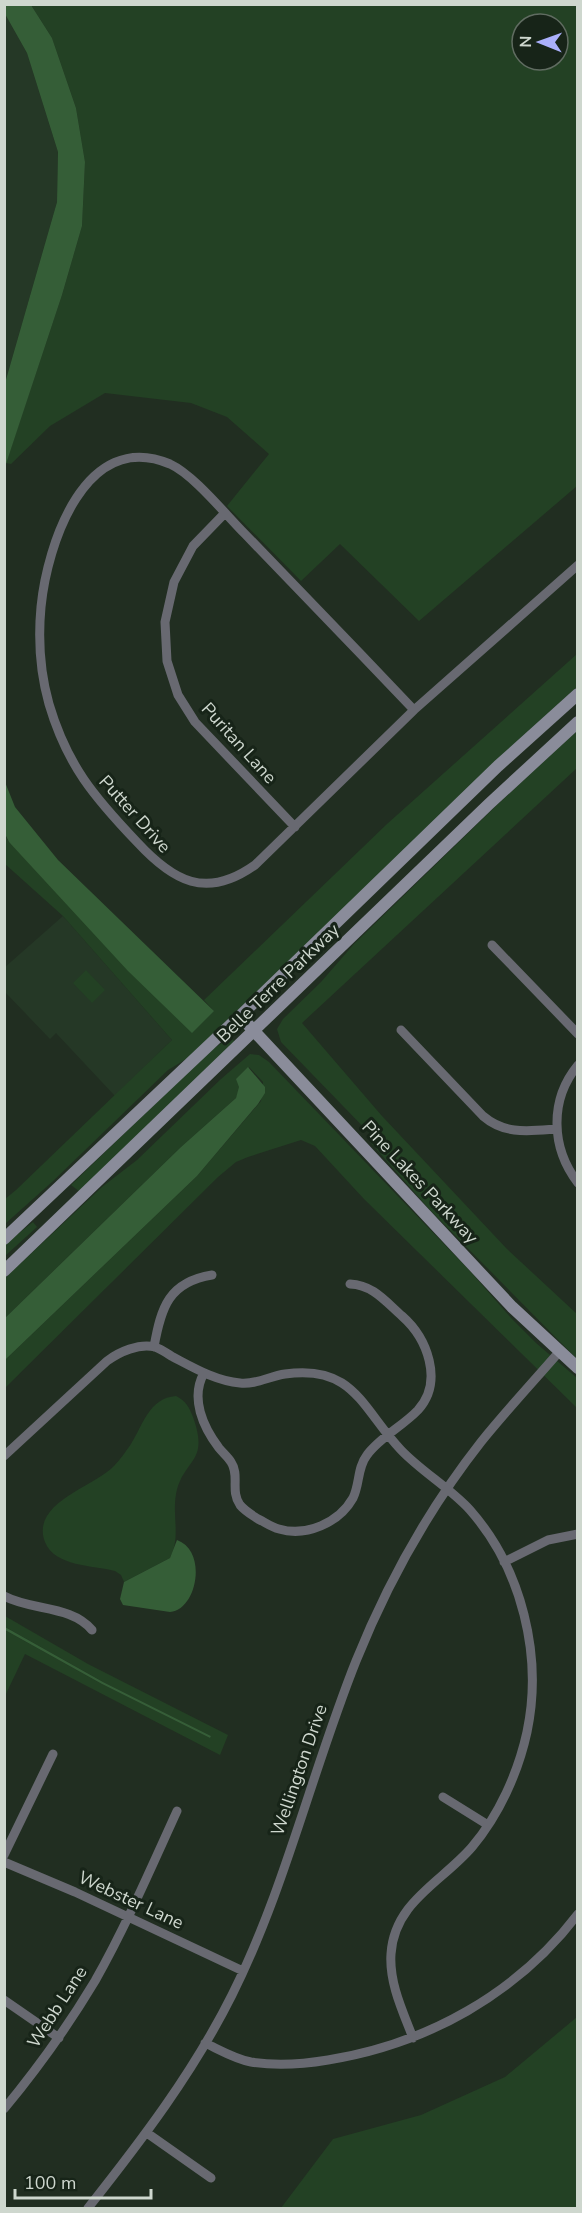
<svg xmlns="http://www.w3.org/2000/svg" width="582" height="2213" viewBox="0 0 582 2213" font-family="'Nunito Sans',sans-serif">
<rect width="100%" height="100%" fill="#212e21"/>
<!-- built -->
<path fill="#253826" d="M5 14 27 53 58 152 57 202 5 383Z
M63 916 172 1040 115 1096 56 1033 50 1039 5 992 4 968Z"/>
<!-- green -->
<path fill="#234124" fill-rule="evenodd" d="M31 5H577V486L419 621 340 544 301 581 227 506 269 454 227 417 191 403 105 393 50 426 11 464 6 463 62 295 82 226 85 162 76 108 52 38ZM522 24H558V60H522Z
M577 654V687L516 742 188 1058 168 1070 52 1182 5 1224V1199L16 1190 172 1040 63 916 5 864 4 834 9 842 214 1011 204 1000 387 824Z
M577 731V768L302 1023 382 1116 507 1249 577 1314V1359L429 1209 370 1142 373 1137 281 1042 277 1029 283 1019 321 982 354 944 498 804Z
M86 970 105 990 92 1003 73 983Z
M230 1037 235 1042 80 1192 71 1185 209 1052Z
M250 1054 259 1055 269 1062 469 1270 512 1319 536 1343 577 1378V1408L364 1199 315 1146 301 1140 248 1157 236 1162 218 1177 5 1388V1360L197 1176 261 1101 263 1082 249 1067 236 1098 181 1147 5 1318V1278L102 1187 137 1160 221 1079Z
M33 1222 37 1227 5 1256 4 1245Z
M176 1396C186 1401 189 1407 193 1417 210 1464 183 1458 176 1494 172 1518 181 1536 170 1558L124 1582 121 1575 115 1571C93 1565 55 1567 45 1542 30 1503 94 1487 114 1466 120 1460 126 1451 131 1444 143 1425 149 1398 176 1396Z
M5 1616 88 1664 228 1735 220 1755 25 1654 5 1696V1630L102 1684 210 1738 211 1736 103 1682 5 1627Z
M577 2017V2208H281L333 2139 421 2115 505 2077Z"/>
<!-- water -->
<path fill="#355e37" d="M5 4 31 5 52 38 76 108 85 162 82 226 62 295 5 467V383L57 202 58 152 27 53 5 14Z
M5 782 15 807 58 860 214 1011 192 1033 128 971 9 842 5 834Z
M248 1067 265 1087V1093L258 1104 197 1176 5 1360V1318L181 1147 236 1098 239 1087 236 1079Z
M177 1540C208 1551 197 1610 170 1612L123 1605 120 1599 124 1582 170 1558Z
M5 1627 103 1682 211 1736 210 1738 102 1684 5 1630Z"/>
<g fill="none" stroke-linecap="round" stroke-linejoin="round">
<!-- street -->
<path stroke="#686971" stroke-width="9" d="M225 513 193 546 174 582 165 622 167 661 178 695 195 722 295 827
M414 710C358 651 301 592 245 534 225 514 194 475 170 464 85 428 47 545 41 607 38 639 40 672 49 704 67 765 94 797 137 842 173 881 206 900 255 865L414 710 578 565
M492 945 578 1034
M401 1030 483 1116C505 1135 529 1131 557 1129
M578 1065C549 1100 551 1148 578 1183
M154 1347C161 1307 169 1282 212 1275
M204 1373C190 1398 203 1427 219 1448 223 1453 228 1457 231 1462 240 1475 230 1491 240 1505 245 1511 252 1515 258 1519 265 1522 271 1527 279 1529 306 1537 339 1523 353 1498 360 1484 357 1468 367 1455 380 1437 403 1426 418 1410 444 1381 427 1338 402 1316 385 1301 373 1285 350 1284
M4 1456 107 1361C119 1352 139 1343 155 1347 161 1349 168 1354 173 1357 194 1368 216 1381 240 1383 255 1385 270 1376 285 1374 354 1364 362 1409 401 1450 422 1472 450 1488 470 1510 522 1569 543 1656 527 1732 518 1773 499 1815 472 1847 442 1882 394 1902 391 1954 389 1983 403 2012 413 2038
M504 1562 548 1540 578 1534
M4 1596C32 1611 71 1605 92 1630
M443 1797 488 1825
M4 1855 53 1754
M4 1862 75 1892 243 1971
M4 2000 59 2038
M205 2043C220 2050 235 2059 251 2062 276 2066 304 2064 328 2060 427 2044 517 1994 578 1914
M4 2109C38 2068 68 2026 95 1981 126 1926 151 1868 177 1811
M147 2133 211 2178
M88 2208C141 2141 193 2073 232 1995 285 1889 312 1771 356 1661 387 1584 430 1507 481 1442 506 1411 533 1382 559 1352"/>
<!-- secondary -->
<path stroke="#8a8c9a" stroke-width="12" d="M240 1016 512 1307 578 1368
M4 1239 240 1016 498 766 578 694
M4 1271 489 804 578 722"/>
</g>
<g text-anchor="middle" stroke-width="6" stroke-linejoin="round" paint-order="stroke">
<!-- street labels -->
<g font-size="18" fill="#ced7ce" stroke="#172418">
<text transform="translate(239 743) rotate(48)" y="6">Puritan Lane</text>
<text transform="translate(135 814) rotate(48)" y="6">Putter Drive</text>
<text transform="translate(278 983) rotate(-44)" y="6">Belle Terre Parkway</text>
<text transform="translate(420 1182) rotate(47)" y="6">Pine Lakes Parkway</text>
<text transform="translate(299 1770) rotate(-71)" y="6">Wellington Drive</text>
<text transform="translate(131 1900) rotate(25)" y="6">Webster Lane</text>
<text transform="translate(57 2007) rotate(-57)" y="6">Webb Lane</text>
</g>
</g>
<!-- border -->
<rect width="582" height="2213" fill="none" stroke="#ced7ce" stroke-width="12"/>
<!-- north arrow -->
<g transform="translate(540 42) rotate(271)"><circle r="28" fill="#172418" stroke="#606c61" stroke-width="1.5"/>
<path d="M0-4.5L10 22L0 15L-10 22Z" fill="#aab0fb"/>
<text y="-9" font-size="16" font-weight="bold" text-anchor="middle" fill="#ced7ce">N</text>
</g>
<!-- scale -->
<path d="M15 2189v9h136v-9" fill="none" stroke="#ced7ce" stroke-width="3"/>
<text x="24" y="2189" font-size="18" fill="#ced7ce" stroke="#172418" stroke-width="4.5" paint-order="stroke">100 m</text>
</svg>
